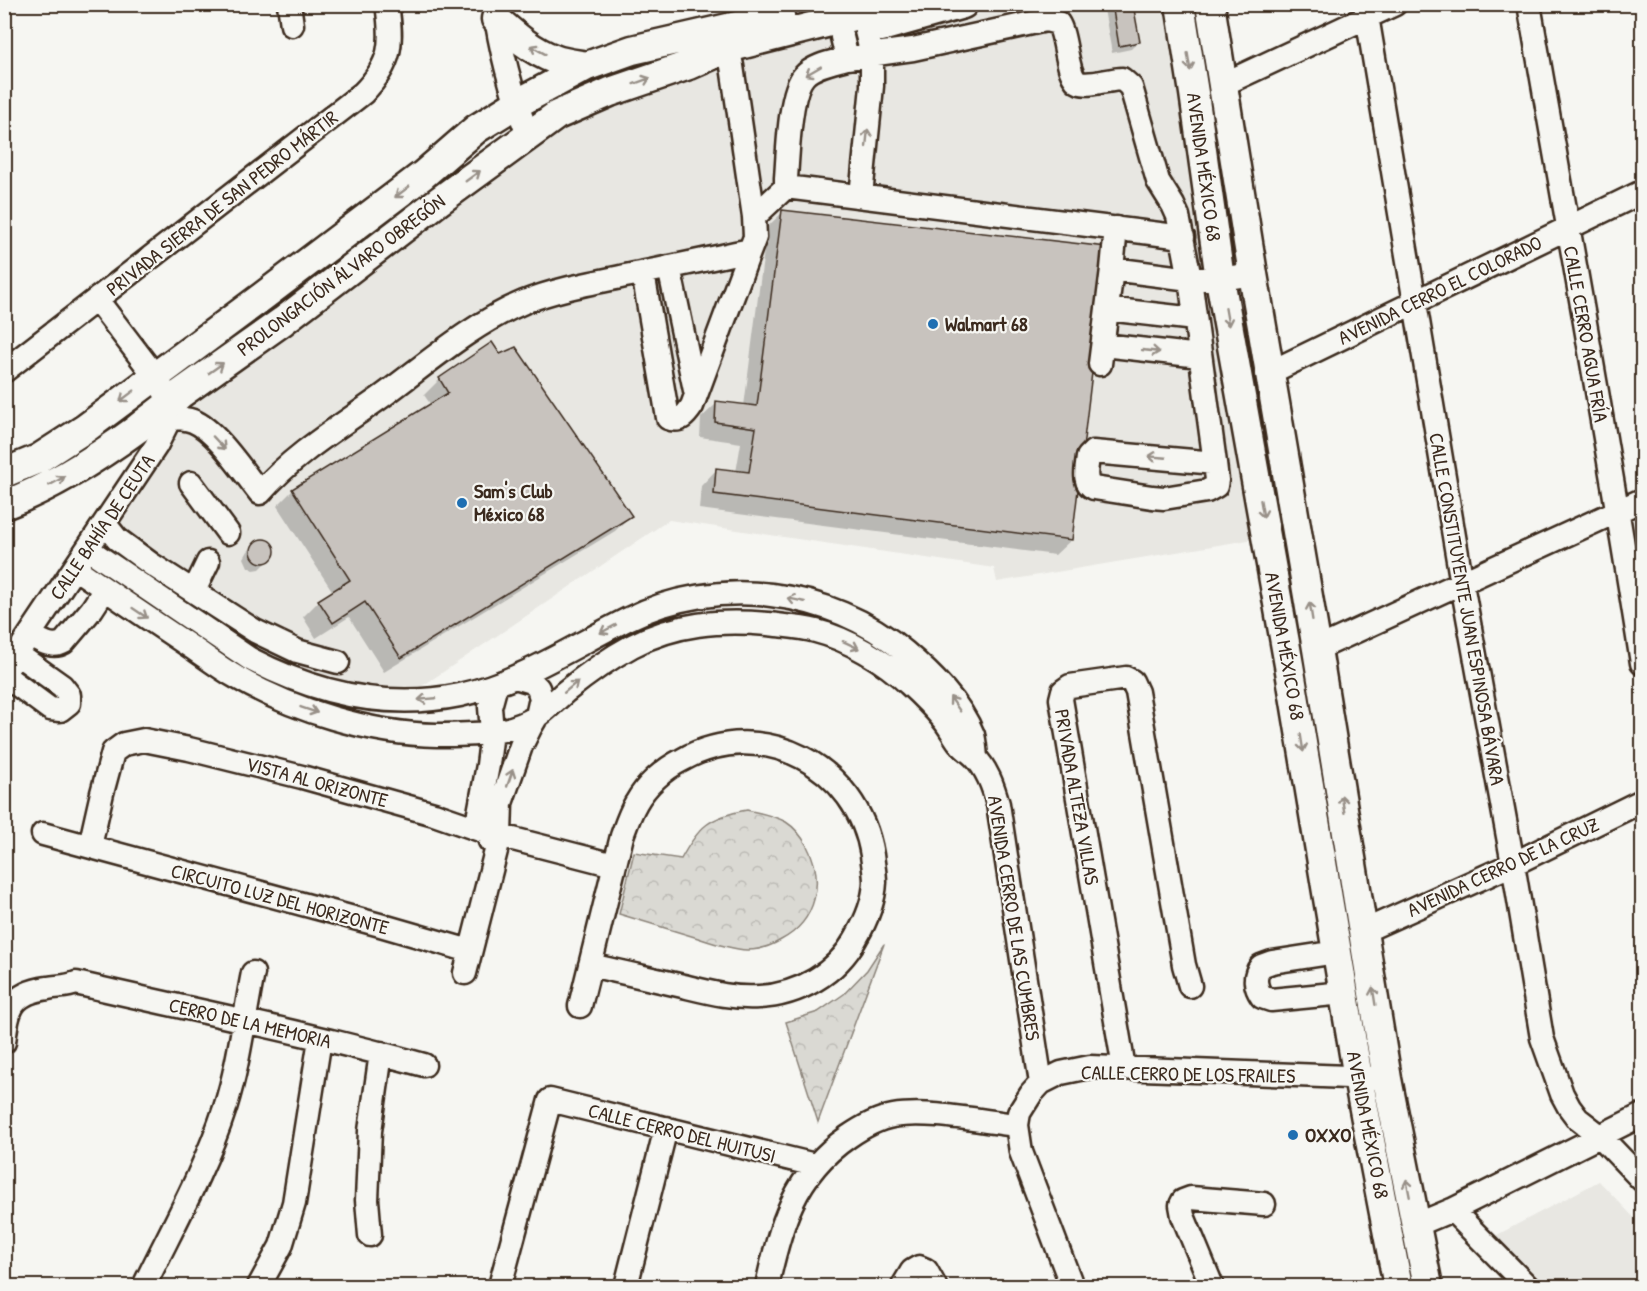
<svg xmlns="http://www.w3.org/2000/svg" width="1647" height="1291" viewBox="0 0 1647 1291" font-family="'Patrick Hand',sans-serif">
<defs>
<pattern id="forest-crowns" width="20" height="18" patternUnits="userSpaceOnUse" patternTransform="scale(1.5)"><rect width="20" height="18" fill="#dad9d3"/><path d="M2 6a3 3 0 1 1 6 0M12 15a3 3 0 1 1 6 0" fill="none" stroke="#bcbab5"/></pattern>
</defs>
<rect width="100%" height="100%" fill="#f6f6f2"/>
<filter id="ink" filterUnits="userSpaceOnUse"><feTurbulence type="fractalNoise" baseFrequency=".0167" numOctaves="2"/><feDisplacementMap in="SourceGraphic" scale="12" xChannelSelector="R" yChannelSelector="G"/><feConvolveMatrix kernelMatrix="1 2 1 2 8 2 1 2 1" color-interpolation-filters="sRGB"/></filter>
<g filter="url(#ink)">
<!-- built -->
<path fill="#e8e7e2" d="M901 5H1180L1266 537 997 582 994 568 669 520 400 701 317 688 88 549 180 394 610 92Z
M1599 1181 1642 1226V1286H1536L1496 1246 1497 1235Z"/>
<!-- forest -->
<path fill="url(#forest-crowns)" stroke="#8a8278" stroke-width="1.5" d="M747 810C761 813 773 815 786 822 794 827 802 837 807 846 825 880 817 921 781 940 771 946 759 950 747 950 730 949 713 943 698 938 671 930 645 922 619 914L634 852 681 859C699 826 709 817 747 810Z
M884 944 818 1122 786 1022 818 1012 844 994 867 970Z"/>
<!-- shadow -->
<path fill="#0003" d="M1103 4H1131L1138 42 1131 49 1112 53Z
M783 212 1071 540 1055 555 699 509 701 486 716 470 736 472 741 443 700 437 701 418 717 403 744 406 767 227Z
M492 344 499 356 630 516 615 531 384 672 349 617 316 638 303 617 319 601 333 592 277 506 293 490 431 405 424 395 440 379Z
M259 541H266L272 545 274 552 268 561 260 569 254 570 248 567 244 558 248 551Z"/>
<!-- building -->
<path fill="#c8c3be" stroke="#3b2a1e" stroke-width="1.5" d="M1112 4H1133L1140 42 1119 46Z
M782 210 1107 247 1072 540 714 494 716 468 749 472 756 428 715 422 716 401 757 406Z
M492 342 500 354 516 347 632 516 401 658 365 602 333 623 318 600 350 580 292 489 448 393 439 378Z
M251 551a12 12 0 1 1 24 0a12 12 0 1 1-24 0Z"/>
<g fill="none" stroke-linecap="round" stroke-linejoin="round">
<!-- minor casing -->
<g stroke="#3b2a1e" stroke-width="27">
<path id="minor" d="M289 4 292 25
M494 4C500 49 512 94 528 135
M1365 4 1462 584 1513 864 1542 1038 1562 1094 1569 1107 1578 1119 1600 1136 1642 1180
M1529 4C1567 224 1608 443 1642 663
M842 37 847 58C833 62 814 65 804 76 789 92 788 155 786 178V187L1183 237
M847 58 913 49 1046 20 1058 23C1067 36 1066 78 1080 83 1091 86 1110 79 1122 79L1131 87 1158 181 1173 205 1178 216 1190 279H1220L1253 274
M1224 84 1395 4
M861 196 872 86V55L866 31
M754 217 786 187
M669 267 696 395
M1112 269 1190 279 1215 463 1217 480 1216 486 1207 491 1164 498 1152 497 1094 488C1082 483 1087 468 1088 457L1093 452 1215 463
M643 273 668 418C680 423 686 415 692 406L750 250
M1107 309 1195 319
M1103 345 1200 356
M1100 364 1112 269 1116 228
M4 371 363 93C392 63 393 44 387 4
M1271 372 1642 192
M170 418C177 418 185 418 193 421 216 430 244 473 260 493 295 453 341 426 384 395 429 362 472 324 524 302 559 288 598 282 635 274 673 267 712 258 750 250L755 237 754 217 732 66 728 48
M191 483 228 533
M105 524 117 539 151 564 255 631 297 651 338 662
M88 549 250 659C315 693 387 710 460 695 521 682 573 646 628 619 716 575 830 588 905 652 931 674 960 702 973 735 975 742 975 750 976 757
M75 568C113 595 152 621 191 647 206 657 220 668 236 677 292 710 371 734 437 735 469 735 508 735 536 717 546 710 556 700 565 692 586 675 608 659 632 646 676 623 719 620 768 624 784 626 801 627 816 631 848 639 885 661 909 684 921 695 933 707 943 719 949 726 953 734 958 741 962 747 969 751 974 756 987 769 993 786 998 804L1041 1083
M194 591 208 562
M30 635C41 641 52 649 64 642L92 609 105 589
M1317 649 1642 500
M4 673 156 446 170 418 171 403 155 376 97 300
M4 675 50 709 60 710 69 703V695L62 686 17 654
M43 834 380 925 470 951
M490 841 479 813 488 765 492 732 490 707 496 685
M90 846 102 793 113 752 124 744 144 740 189 749 302 777 434 814 486 832 614 865
M1364 931 1513 864 1642 801
M1337 952 1272 962 1261 966C1253 976 1255 987 1262 997L1271 1000 1344 993
M465 973 500 835 501 803 521 746 530 728 537 716 541 698 538 688 532 682 515 677
M580 1006 622 836C626 825 630 813 636 803 646 785 664 769 682 760 762 715 858 766 872 855 873 864 875 873 875 882 874 902 866 921 856 938 837 973 799 995 759 997 734 999 708 992 683 986 652 979 621 972 590 965
M4 1042C8 1010 10 993 48 988 58 986 67 987 76 983 192 1010 309 1033 424 1065
M1124 1068 1061 699 1063 691 1070 686 1126 678 1132 681 1137 692 1184 965 1190 986
M1452 1210 1527 1286
M1416 1225 1452 1210 1642 1115
M370 1235 367 1200 370 1131 381 1053
M144 1286C172 1228 205 1170 225 1108 239 1064 244 1018 253 973
M259 1286 281 1246 294 1203 320 1039
M500 1286 550 1100 815 1165
M626 1286 666 1128
M767 1286C780 1226 794 1174 848 1137 861 1128 876 1119 893 1116 928 1110 980 1121 1017 1125
M903 1286 912 1271 919 1267 926 1270 935 1286
M1072 1286 1021 1152 1017 1125 1019 1113 1031 1094 1041 1083 1061 1073 1090 1067 1374 1078
M1212 1286 1183 1216 1181 1205 1183 1201 1191 1198 1264 1204"/>
</g>
<!-- major casing -->
<g stroke="#3b2a1e" stroke-width="33">
<path id="major" d="M1180 4 1194 93 1220 279 1289 665 1358 1078 1398 1286
M1210 4 1253 274 1317 649 1387 1079 1428 1286
M496 19C514 35 532 51 554 59 564 63 576 64 587 66
M881 27 963 4
M4 473 38 459 86 428 262 297 423 175 476 129 516 104 587 66 632 50 780 16
M4 505C52 487 96 459 137 429 151 417 167 407 180 394L283 321 439 201 557 115 610 92 689 65 728 48 901 4"/>
</g>
<!-- minor -->
<use href="#minor" stroke="#f6f6f2" stroke-width="22"/>
<!-- major -->
<use href="#major" stroke="#f6f6f2" stroke-width="28"/>
</g>
<!-- one-way arrows -->
<defs><path id="oneway-shaft" d="M-6 0H5M1.5-3L5.5 0L1.5 3" fill="none" stroke-width="1.6" stroke-linecap="round" stroke-linejoin="round" transform="scale(1.5)"/></defs>
<g stroke="#989088">
<use href="#oneway-shaft" transform="translate(538 50) rotate(-151)"/>
<use href="#oneway-shaft" transform="translate(1189 62) rotate(81)"/>
<use href="#oneway-shaft" transform="translate(813 71) rotate(150)"/>
<use href="#oneway-shaft" transform="translate(642 81) rotate(-20)"/>
<use href="#oneway-shaft" transform="translate(867 138) rotate(-84)"/>
<use href="#oneway-shaft" transform="translate(473 176) rotate(-36)"/>
<use href="#oneway-shaft" transform="translate(402 192) rotate(143)"/>
<use href="#oneway-shaft" transform="translate(1227 317) rotate(80)"/>
<use href="#oneway-shaft" transform="translate(1151 351) rotate(6)"/>
<use href="#oneway-shaft" transform="translate(216 368) rotate(-35)"/>
<use href="#oneway-shaft" transform="translate(127 396) rotate(143)"/>
<use href="#oneway-shaft" transform="translate(219 443) rotate(47)"/>
<use href="#oneway-shaft" transform="translate(1157 457) rotate(-175)"/>
<use href="#oneway-shaft" transform="translate(57 481) rotate(-29)"/>
<use href="#oneway-shaft" transform="translate(1262 509) rotate(80)"/>
<use href="#oneway-shaft" transform="translate(796 600) rotate(-168)"/>
<use href="#oneway-shaft" transform="translate(1311 611) rotate(-99)"/>
<use href="#oneway-shaft" transform="translate(140 613) rotate(34)"/>
<use href="#oneway-shaft" transform="translate(608 629) rotate(152)"/>
<use href="#oneway-shaft" transform="translate(851 645) rotate(25)"/>
<use href="#oneway-shaft" transform="translate(571 687) rotate(-40)"/>
<use href="#oneway-shaft" transform="translate(427 699) rotate(175)"/>
<use href="#oneway-shaft" transform="translate(955 704) rotate(-125)"/>
<use href="#oneway-shaft" transform="translate(309 710) rotate(19)"/>
<use href="#oneway-shaft" transform="translate(1302 743) rotate(81)"/>
<use href="#oneway-shaft" transform="translate(510 778) rotate(-71)"/>
<use href="#oneway-shaft" transform="translate(1343 804) rotate(-99)"/>
<use href="#oneway-shaft" transform="translate(1374 996) rotate(-99)"/>
<use href="#oneway-shaft" transform="translate(1408 1188) rotate(-101)"/>
</g>
</g>
<!-- markers -->
<g fill="#1f6fb2" stroke="#f6f6f2" stroke-width="2">
<circle cx="933" cy="324" r="6"/>
<circle cx="462" cy="503" r="6"/>
<circle cx="1293" cy="1135" r="6"/>
</g>
<g text-anchor="middle" stroke-width="4.5" stroke-linejoin="round" paint-order="stroke">
<!-- street labels -->
<g font-size="20" fill="#3b2a1e" stroke="#f6f6f2">
<text transform="translate(1204 167) rotate(82)" y="7">AVENIDA MÉXICO 68</text>
<text transform="translate(222 203) rotate(-38)" y="7">PRIVADA SIERRA DE SAN PEDRO MÁRTIR</text>
<text transform="translate(341 275) rotate(-37)" y="7">PROLONGACIÓN ÁLVARO OBREGÓN</text>
<text transform="translate(1440 290) rotate(-26)" y="7">AVENIDA CERRO EL COLORADO</text>
<text transform="translate(1586 334) rotate(80)" y="7">CALLE CERRO AGUA FRÍA</text>
<text transform="translate(102 527) rotate(-56)" y="7">CALLE BAHÍA DE CEUTA</text>
<text transform="translate(1467 609) rotate(80)" y="7">CALLE CONSTITUYENTE JUAN ESPINOSA BÁVARA</text>
<text transform="translate(1285 646) rotate(80)" y="7">AVENIDA MÉXICO 68</text>
<text transform="translate(317 782) rotate(15)" y="7">VISTA AL ORIZONTE</text>
<text transform="translate(1077 797) rotate(80)" y="7">PRIVADA ALTEZA VILLAS</text>
<text transform="translate(1503 867) rotate(-25)" y="7">AVENIDA CERRO DE LA CRUZ</text>
<text transform="translate(280 899) rotate(15)" y="7">CIRCUITO LUZ DEL HORIZONTE</text>
<text transform="translate(1014 918) rotate(81)" y="7">AVENIDA CERRO DE LAS CUMBRES</text>
<text transform="translate(250 1023) rotate(13)" y="7">CERRO DE LA MEMORIA</text>
<text transform="translate(1188 1074) rotate(1)" y="7">CALLE CERRO DE LOS FRAILES</text>
<text transform="translate(1368 1125) rotate(79)" y="7">AVENIDA MÉXICO 68</text>
<text transform="translate(682 1133) rotate(14)" y="7">CALLE CERRO DEL HUITUSI</text>
</g>
<!-- poi labels -->
<g font-size="20" font-weight="bold" fill="#3b2a1e" stroke="#f6f6f2" text-anchor="start">
<text x="945" y="331">Walmart 68</text>
<text x="474" y="498">Sam's Club<tspan x="474" dy="23">México 68</tspan></text>
<text x="1305" y="1142">OXXO</text>
</g>
</g>
<!-- margin -->
<rect width="1647" height="1291" fill="none" stroke="#f6f6f2" stroke-width="24"/>
<rect x="12" y="12" width="1623" height="1267" fill="none" stroke="#3b2a1e" stroke-width="2" filter="url(#ink)"/>
</svg>
